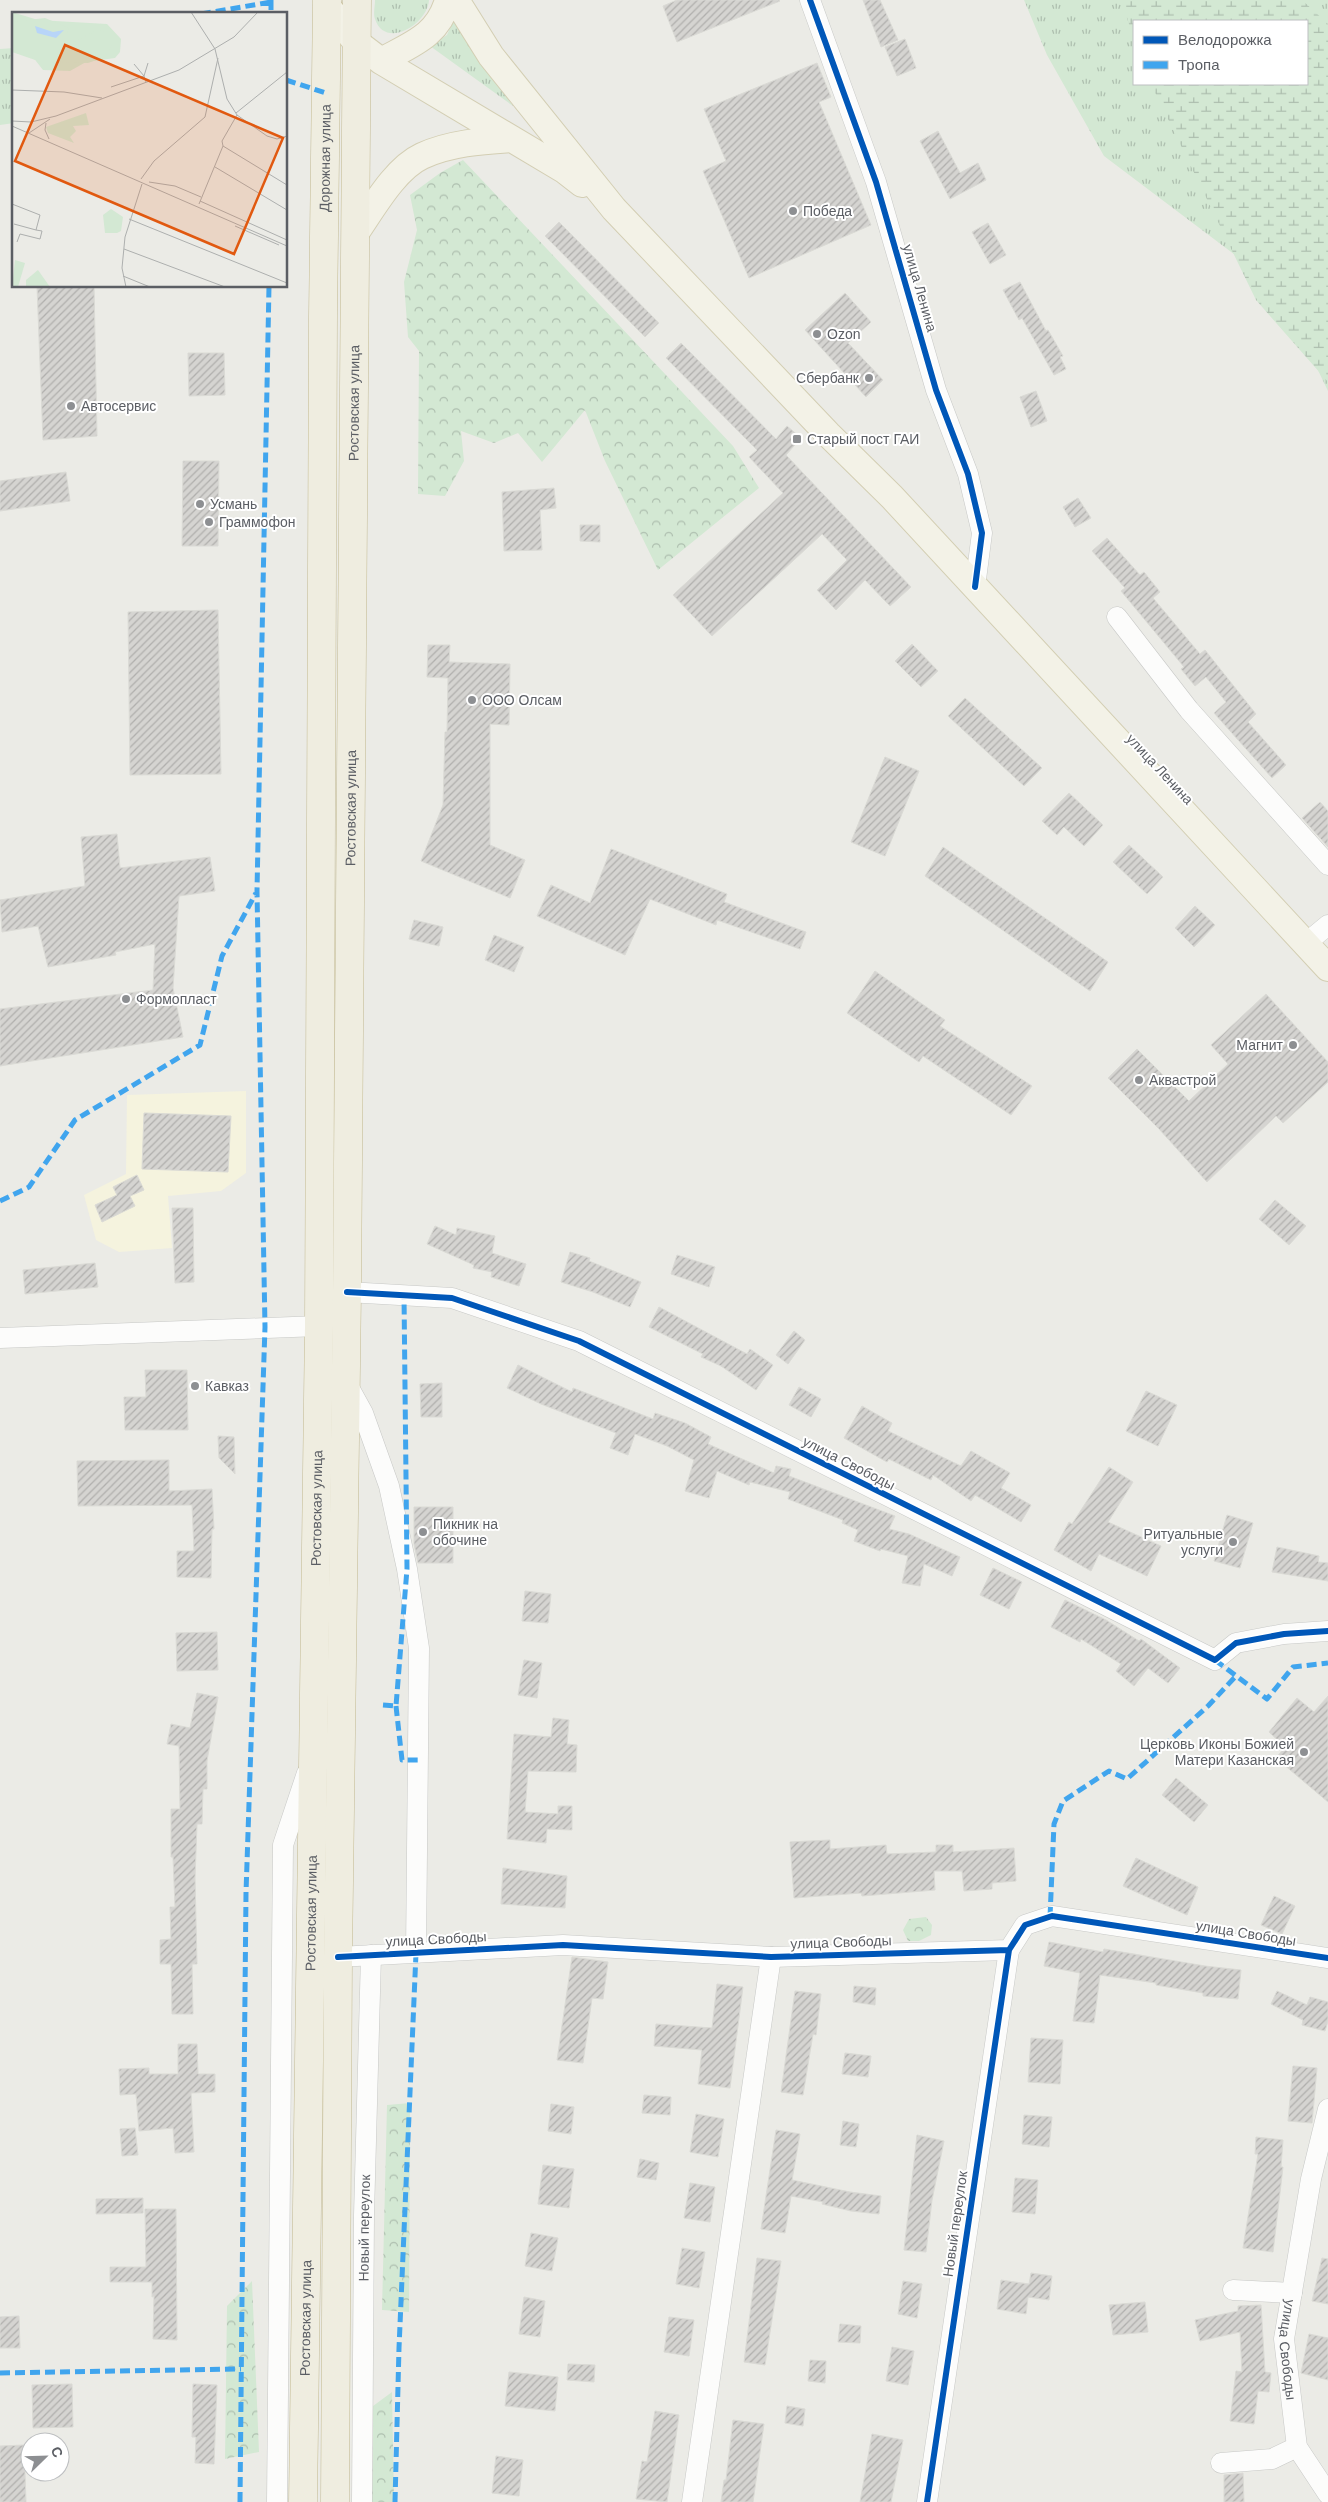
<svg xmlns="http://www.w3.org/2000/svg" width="1328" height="2502" viewBox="0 0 1328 2502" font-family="Arial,sans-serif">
<defs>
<pattern id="grass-tufts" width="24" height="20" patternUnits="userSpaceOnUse" patternTransform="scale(1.25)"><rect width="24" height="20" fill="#d3e8d3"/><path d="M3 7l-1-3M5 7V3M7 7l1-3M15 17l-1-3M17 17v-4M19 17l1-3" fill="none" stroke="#aebfaf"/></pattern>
<pattern id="forest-crowns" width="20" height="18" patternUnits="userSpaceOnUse" patternTransform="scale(1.25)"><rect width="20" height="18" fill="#d3e8d3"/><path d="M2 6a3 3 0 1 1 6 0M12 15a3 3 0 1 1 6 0" fill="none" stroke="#aebfaf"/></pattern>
<pattern id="wetland-marsh" width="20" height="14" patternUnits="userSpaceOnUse" patternTransform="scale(1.25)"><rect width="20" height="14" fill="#d3e8d3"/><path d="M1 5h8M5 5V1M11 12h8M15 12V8" fill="none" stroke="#aebfaf"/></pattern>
<pattern id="building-hatch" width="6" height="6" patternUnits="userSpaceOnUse" patternTransform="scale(1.25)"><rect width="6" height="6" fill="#d5d4d1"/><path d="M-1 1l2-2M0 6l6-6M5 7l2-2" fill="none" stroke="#b0afad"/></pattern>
</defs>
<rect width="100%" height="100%" fill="#ebebe6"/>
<!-- commercial -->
<path fill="#f5f3de" d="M246 1091V1173L221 1191 168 1196 172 1248 119 1252 96 1240 84 1195 126 1174 127 1095Z"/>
<!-- grass -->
<path fill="url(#grass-tufts)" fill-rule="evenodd" d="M375 0H429C428 24 385 50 375 19 373 14 375 6 375 0Z
M1024 0H1328V391L1300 333 1259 273 1104 156 1047 55ZM1134 21H1307V84H1134Z
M453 21 513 106 430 46 447 35Z
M14 48V123L0 125V49Z"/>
<!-- forest -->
<path fill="url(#forest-crowns)" d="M463 160 733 446 759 488 658 570 605 461 585 410 542 462 518 433 494 443 461 431 464 461 445 496 418 494 419 351 408 337 404 282 417 230 410 195 440 173Z
M926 1917 932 1925 931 1935 919 1941H908L903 1930 909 1919Z
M410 2103 409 2312 382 2310 387 2105Z
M252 2281 259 2452 225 2459 227 2306Z
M392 2392 394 2502H368L369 2409Z"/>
<!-- wetland -->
<path fill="url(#wetland-marsh)" d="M1122 0H1302L1328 24V382L1256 300 1151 84H1307V21H1134V41Z"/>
<!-- building -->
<path fill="url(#building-hatch)" stroke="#dadad5" d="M677 0H779L780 1 677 42 663 6Z
M863 0H880L898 40 881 47Z
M905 39 916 68 897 76 885 47Z
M817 63 831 97 819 102 871 225 749 278 703 171 726 161 704 109Z
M938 131 960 173 978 163 986 180 950 199 920 141Z
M559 222 659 323 645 337 545 236Z
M988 223 1006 255 990 264 972 232Z
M1020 282 1046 331 1048 330 1063 356 1060 357 1066 369 1054 375 1022 318 1019 320 1003 290Z
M37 286H94L97 436 43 440Z
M845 293 871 322 848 343 883 380 866 397 805 330Z
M681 343 776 439 787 426 801 438 786 455 911 587 890 606 865 580 836 610 817 590 847 560 822 534 712 636 673 595 783 493 749 457 757 450 666 358Z
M188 353H224L225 395 189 396Z
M1036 391 1047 421 1031 427 1020 397Z
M183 461H219L218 546H182Z
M66 472 70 501 0 511V481Z
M554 488 556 508 540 510 542 550 504 551 502 492Z
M1078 498 1091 518 1075 527 1063 507Z
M580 525H600V542L580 541Z
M1107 538 1140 575 1144 572 1160 592 1153 598 1200 654 1205 650 1256 714 1248 722 1286 765 1272 778 1214 713 1226 702 1206 677 1195 686 1181 669 1184 667 1121 591 1125 588 1092 551Z
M218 610 221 774 130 775 128 612Z
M912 644 938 671 921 687 895 661Z
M428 645H450L449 662 510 664 509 725 490 724V845L525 860 510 898 421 861 443 805 445 732H447L448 678 427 677Z
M965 698 1042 768 1024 786 948 716Z
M885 757 919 771 885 856 851 842Z
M1069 793 1103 825 1084 846 1064 827 1057 835 1042 821Z
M1320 802 1328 811V847L1302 818Z
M117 834 120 868 210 857 215 891 179 896 173 988 183 1037 0 1066V1009L153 990 155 944 115 952 116 955 48 967 38 926 2 932 0 900 85 886 81 837Z
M1129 845 1163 877 1147 894 1113 862Z
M943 847 1108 962 1090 991 925 876Z
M611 849 727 894 724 902 806 932 800 949 717 920 716 925 650 899 625 955 537 916 551 885 590 903Z
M1195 906 1215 925 1194 947 1175 928Z
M414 920 443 927 439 946 409 939Z
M494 935 524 947 514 972 485 960Z
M875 971 945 1020 940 1026 1032 1086 1011 1115 923 1056 919 1062 847 1013Z
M1266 994 1328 1062V1082L1283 1123 1276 1116 1207 1182 1159 1129 1108 1078 1137 1049 1189 1101 1228 1064 1211 1045Z
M144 1113 231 1116 228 1172 142 1169Z
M137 1175 144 1190 130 1196 135 1206 102 1222 95 1205 117 1195 113 1187Z
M1275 1200 1306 1226 1289 1245 1259 1219Z
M172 1208H193L194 1282 175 1283Z
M435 1226 456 1235 457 1228 495 1236 492 1253 526 1264 519 1286 491 1277 492 1272 473 1268 474 1265 427 1244Z
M570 1252 590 1258 589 1261 641 1282 630 1307 593 1292 561 1282Z
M677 1255 715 1267 709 1287 671 1274Z
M95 1263 98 1287 25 1294 23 1270Z
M659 1307 747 1354 750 1349 773 1365 756 1390 721 1366 701 1357 703 1354 649 1327Z
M794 1331 805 1340 788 1364 776 1355Z
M518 1365 572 1392 573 1388 653 1419 655 1413 685 1423 711 1437 708 1444 774 1473 776 1466 791 1469 789 1476 895 1516 889 1529 909 1534 960 1557 952 1576 924 1564 920 1586 902 1583 908 1556 881 1549 880 1551 854 1541 858 1530 842 1523 843 1520 788 1499 790 1492 750 1482 749 1485 717 1471 709 1498 685 1491 694 1460 667 1446 635 1434 628 1455 610 1448 616 1433 541 1404 507 1388Z
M145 1370H187L188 1430H125L124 1397H146Z
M442 1383V1417H421L420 1384Z
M799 1387 821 1399 811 1417 789 1405Z
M1146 1391 1177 1405 1158 1446 1126 1431Z
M862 1406 892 1423 888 1431 961 1466 971 1451 1010 1473 1001 1488 1031 1505 1021 1522 975 1495 971 1501 933 1475 931 1480 889 1459 887 1462 844 1438Z
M218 1436 234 1437 235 1474 219 1458Z
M169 1460V1491L212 1489 214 1529H212L211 1578 177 1577V1551H194L192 1505 78 1506 77 1461Z
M1109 1467 1133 1482 1108 1522 1161 1546 1147 1576 1099 1554 1091 1571 1054 1550 1069 1522 1072 1524Z
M414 1507H453V1563H418L414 1544Z
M1227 1515 1253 1523 1240 1568 1214 1561Z
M1277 1547 1319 1556 1318 1562 1328 1563V1581L1272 1572Z
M993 1568 1022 1582 1009 1609 980 1595Z
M525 1591 551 1594 548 1623 522 1621Z
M1065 1600 1106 1620 1139 1641 1141 1639 1180 1668 1168 1683 1148 1668 1134 1686 1116 1671 1121 1664 1081 1639 1080 1642 1051 1627Z
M217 1632 218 1670 177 1671 176 1633Z
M524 1660 542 1663 537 1698 518 1695Z
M197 1693 218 1697 207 1761V1789H203L202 1824H197L195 1878 197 1964H192L193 2014H172L171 1964H160V1940L171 1939 170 1907H175L173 1857H171V1809H180L179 1746 167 1744 171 1724 190 1728Z
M1328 1696V1802L1276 1758 1285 1747 1269 1732 1297 1698 1314 1712Z
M553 1718 569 1720 567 1744 577 1745 576 1772 528 1771 525 1812 558 1814V1806H572V1830L547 1829 546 1843 507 1839 514 1734 551 1737Z
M1176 1778 1208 1805 1194 1822 1162 1795Z
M830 1840V1849L886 1845 887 1854 936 1852V1845H953V1852L1014 1848 1016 1881 992 1883V1889L964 1891 962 1871H934L935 1890 862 1896 861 1893 794 1898 790 1842Z
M1136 1858 1198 1887 1187 1915 1123 1886Z
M503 1868 567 1876 565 1908 501 1904Z
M1274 1896 1295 1906 1282 1934 1261 1925Z
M1049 1942 1103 1952 1104 1949 1205 1966 1241 1970 1238 1999 1203 1996V1993L1156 1985V1983L1100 1975 1094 2023 1073 2021 1080 1973 1044 1966Z
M572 1957 608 1962 603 1999 592 1998 583 2063 557 2060Z
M717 1984 743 1987 730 2088 698 2084 702 2050 654 2046 656 2024 712 2028Z
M854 1986 876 1988 875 2005 853 2002Z
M795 1991 821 1994 816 2035 813 2034 803 2095 781 2092Z
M1277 1991 1307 2005 1310 1997 1328 2002V2021L1325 2031 1302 2025 1303 2020 1271 2004Z
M1031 2038 1063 2040 1060 2084 1028 2082Z
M178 2044H197L198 2074H215V2092L191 2093 194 2152 175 2153 173 2128 139 2131 136 2094 120 2095 119 2069 149 2068V2074H178Z
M845 2053 871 2056 868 2077 842 2074Z
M1293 2066 1317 2068 1312 2123 1288 2121Z
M644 2095 671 2097 670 2115 642 2113Z
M551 2104 574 2107 571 2134 548 2131Z
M696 2114 724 2119 718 2157 690 2152Z
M1024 2115 1052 2117 1049 2147 1022 2144Z
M843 2121 859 2124 856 2147 840 2145Z
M135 2128 138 2155 122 2156 120 2129Z
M776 2130 800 2134 792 2180 850 2192 881 2196 879 2214 851 2211 822 2204 823 2202 791 2196 785 2233 761 2229Z
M917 2135 944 2141 932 2200 926 2252 904 2250Z
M1256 2137 1283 2140 1281 2167H1283L1273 2252 1243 2248 1258 2154H1255Z
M640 2159 659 2163 656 2180 637 2177Z
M543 2165 574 2169 569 2208 538 2204Z
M1015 2178 1038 2180 1035 2214 1012 2212Z
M690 2183 715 2187 710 2222 684 2218Z
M143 2198V2213L96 2214V2199Z
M145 2209H176L177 2340 153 2339 154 2296 152 2297V2282H110V2267H146Z
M531 2233 558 2238 552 2271 525 2266Z
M682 2248 705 2252 699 2288 676 2284Z
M757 2258 781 2261 765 2365 744 2362Z
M1322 2258 1328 2259V2304L1312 2301Z
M1031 2273 1052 2276 1049 2300 1028 2297 1026 2314 997 2309 1001 2280 1029 2284Z
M903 2281 922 2284 917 2318 898 2314Z
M524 2297 545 2301 540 2337 519 2334Z
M1145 2302 1148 2332 1113 2335 1109 2305Z
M1261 2305 1265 2372 1271 2373 1269 2392 1258 2391 1254 2424 1230 2421 1236 2371 1242 2372 1240 2332 1200 2341 1195 2320 1238 2311V2306Z
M19 2316 20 2348H0V2317Z
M669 2317 694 2320 689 2356 664 2352Z
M840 2324 861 2326 860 2343 838 2342Z
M1309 2334 1328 2338V2380L1301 2373Z
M892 2347 914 2351 908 2385 886 2381Z
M810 2360 826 2361 825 2383 808 2381Z
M568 2364 595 2365 594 2382 567 2380Z
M509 2372 558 2377 555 2411 505 2406Z
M72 2384 73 2427 33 2428 32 2385Z
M193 2384 217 2385 214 2464 195 2463 196 2437H192Z
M787 2406 805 2409 803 2426 785 2423Z
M655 2411 679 2415 667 2502 636 2499 642 2461 647 2462Z
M733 2420 764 2424 753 2502H721L724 2480H726Z
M872 2434 903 2440 891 2502H860Z
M24 2445 26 2502H0V2446Z
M496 2456 523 2460 519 2496 492 2493Z
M1243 2473 1244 2502H1224V2475Z"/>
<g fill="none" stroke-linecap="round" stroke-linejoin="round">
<!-- minor casing -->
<g stroke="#c7c8c6" stroke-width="21">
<g id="minor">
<path d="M810 0 876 182 936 390 968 474 982 533 975 587"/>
<path d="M1117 617 1189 710 1328 865"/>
<path d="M1305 944 1328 925"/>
<path d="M347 1292 452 1298 579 1341 1215 1660 1236 1643 1284 1634 1328 1631"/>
<path d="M0 1338 319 1326"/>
<path d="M347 1384 363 1413 389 1486 407 1569 419 1648 416 1953"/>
<path d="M338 1957 563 1945 771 1957 1009 1950 1025 1925 1052 1916 1328 1958"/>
<path id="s1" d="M1328 2109 1311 2179 1284 2339 1297 2447 1328 2494"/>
<path d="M1233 2290 1292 2293"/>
<path d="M1221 2463 1272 2459 1297 2447"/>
<path d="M277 2502 283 1845 307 1773"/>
<path id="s2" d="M362 2502 364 2215 371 1955"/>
<path d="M692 2502 771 1957"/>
<path d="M927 2502 1009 1950"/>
</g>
</g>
<!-- major casing -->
<g stroke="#d3ceb3" stroke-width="28">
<path id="major" d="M456 0 491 56 614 209 828 434 892 497 1328 968
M327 6 356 42 381 61 564 170 582 184
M381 61C412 44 438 36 448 0
M355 234C372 210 394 169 422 156 450 143 482 141 512 139"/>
</g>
<!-- highway casing -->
<g stroke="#c3ba92" stroke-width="29">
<g id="highway">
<path id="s3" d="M303 2502 319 1326 323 316 327 0"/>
<path id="s4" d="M335 2502 338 1957 347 1292 357 0"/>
</g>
</g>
<!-- minor -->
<use href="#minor" stroke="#fcfcfb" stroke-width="20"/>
<!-- major -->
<use href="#major" stroke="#f3f2e7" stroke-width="26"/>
<!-- highway -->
<use href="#highway" stroke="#efede0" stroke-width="28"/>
<!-- quiet -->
<path stroke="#40a5ee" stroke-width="5" stroke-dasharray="10 5" stroke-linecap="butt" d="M271 0V14
M201 14 271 2
M286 80 326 93
M0 1201 29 1187 75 1120 200 1045 222 956 256 893
M1215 1660 1267 1699 1293 1667 1328 1663
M383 1705 396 1706 407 1569 404 1295
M396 1706 402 1760H418
M1050 1917 1054 1824 1063 1801 1109 1771 1127 1779 1208 1706 1236 1676
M0 2373 241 2369
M240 2502 246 1893 265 1327 257 891 269 286
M395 2502 399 2348 416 1953"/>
<!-- cycleway casing -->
<g stroke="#fff" stroke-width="9">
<path id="cycleway" d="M810 0 876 182 936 390 968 474 982 533 975 587
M347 1292 452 1298 579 1341 1215 1660 1236 1643 1284 1634 1328 1631
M338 1957 563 1945 771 1957 1009 1950 1025 1925 1052 1916 1328 1958
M927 2502 1009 1950"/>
</g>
<!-- cycleway -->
<use href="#cycleway" stroke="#0057b8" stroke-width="6"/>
</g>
<!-- markers -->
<g fill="#8d8f92" stroke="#fff" stroke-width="2">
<circle cx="793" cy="211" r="5"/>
<circle cx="817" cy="334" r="5"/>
<circle cx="869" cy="378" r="5"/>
<circle cx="71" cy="406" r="5"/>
<rect x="792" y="434" width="10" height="10" rx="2.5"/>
<circle cx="200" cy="504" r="5"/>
<circle cx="209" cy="522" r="5"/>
<circle cx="472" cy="700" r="5"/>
<circle cx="126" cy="999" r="5"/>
<circle cx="1293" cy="1045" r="5"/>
<circle cx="1139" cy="1080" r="5"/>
<circle cx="195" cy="1386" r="5"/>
<circle cx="423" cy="1532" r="5"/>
<circle cx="1233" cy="1542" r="5"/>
<circle cx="1304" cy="1752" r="5"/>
</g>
<g text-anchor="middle" stroke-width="4" stroke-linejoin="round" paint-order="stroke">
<!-- street labels -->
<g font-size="14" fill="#5b5e64" stroke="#fff">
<text dy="5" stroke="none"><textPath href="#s3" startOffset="2344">Дорожная улица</textPath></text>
<text transform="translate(920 288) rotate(74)" y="5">улица Ленина</text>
<text dy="5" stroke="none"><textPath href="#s4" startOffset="2099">Ростовская улица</textPath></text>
<text transform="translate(1160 769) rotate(47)" y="5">улица Ленина</text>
<text dy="5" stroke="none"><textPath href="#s4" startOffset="1694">Ростовская улица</textPath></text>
<text transform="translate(849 1463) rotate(27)" y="5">улица Свободы</text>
<text dy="5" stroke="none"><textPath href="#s3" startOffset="994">Ростовская улица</textPath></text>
<text dy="5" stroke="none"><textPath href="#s3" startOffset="589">Ростовская улица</textPath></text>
<text transform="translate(1246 1933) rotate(9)" y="5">улица Свободы</text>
<text transform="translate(436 1939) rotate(-3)" y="5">улица Свободы</text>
<text transform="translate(841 1942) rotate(-2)" y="5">улица Свободы</text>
<text transform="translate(955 2224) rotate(-82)" y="5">Новый переулок</text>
<text dy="5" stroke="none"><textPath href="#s2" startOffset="274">Новый переулок</textPath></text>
<text dy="5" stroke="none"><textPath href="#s3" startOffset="184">Ростовская улица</textPath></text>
<text dy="5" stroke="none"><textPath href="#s1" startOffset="245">улица Свободы</textPath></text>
</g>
<!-- poi labels -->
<g font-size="14" fill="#5b5e64" stroke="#fff" text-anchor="start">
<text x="803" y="216">Победа</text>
<text x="827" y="339">Ozon</text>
<text x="859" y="383" text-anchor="end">Сбербанк</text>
<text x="81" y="411">Автосервис</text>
<text x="807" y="444">Старый пост ГАИ</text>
<text x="210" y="509">Усмань</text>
<text x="219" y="527">Граммофон</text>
<text x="482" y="705">ООО Олсам</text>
<text x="136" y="1004">Формопласт</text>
<text x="1283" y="1050" text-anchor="end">Магнит</text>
<text x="1149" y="1085">Аквастрой</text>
<text x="205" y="1391">Кавказ</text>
<text x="433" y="1529">Пикник на<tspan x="433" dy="16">обочине</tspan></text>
<text x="1223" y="1539" text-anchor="end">Ритуальные<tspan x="1223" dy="16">услуги</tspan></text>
<text x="1294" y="1749" text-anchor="end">Церковь Иконы Божией<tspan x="1294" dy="16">Матери Казанская</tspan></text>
</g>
</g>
<!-- overview -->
<g transform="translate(12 12)">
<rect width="275" height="275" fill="#ebebe6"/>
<path d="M0 0 26 8 95 12 109 27 108 40 103 46 74 50 58 59 31 58 17 40 0 30ZM99 197 111 205 109 219 105 221H93L91 203Z" fill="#d3e8d3"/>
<path d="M74 101 77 113 61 114 64 119 58 125 62 131 36 121 34 115ZM3 248 13 251 6 275H0ZM26 258 38 275H14V268Z" fill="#d3e8d3"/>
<path d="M33 6 57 16 55 21 41 29V35L45 39 85 18 102 23 100 33 93 45 76 51 29 50 0 40V10Z" fill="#d3e8d3"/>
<path d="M23 14 41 20 52 18 44 26 25 21Z" fill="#b8d5f8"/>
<path fill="none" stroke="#adafae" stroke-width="1" d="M179 0 203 37 215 87 225 103 255 124 265 127 275 124M122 52 132 64 136 51M99 75 132 64 134 70M0 78 52 80 90 86M224 101 275 60M0 109 19 110 44 104 167 58 222 25 246 0M34 111 33 118 37 127M0 114 275 234M17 121 38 107M211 134 275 173M203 155 275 198M129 167 142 149 193 105 206 46M137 170 163 174 189 185M188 189 275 228M0 192 28 203 24 218 30 219 28 227 8 222 5 230M187 192 211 134 210 129 225 103M117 207 275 271M2 212 24 218M223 214 267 233M112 237 213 275M111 264 138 275M114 275 110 256 113 225 130 172"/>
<path fill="#e15910" fill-opacity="0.15" stroke="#e15910" stroke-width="2.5" d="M53 33 271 126 222 242 3 149Z"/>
<rect width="275" height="275" fill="none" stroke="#5b5e64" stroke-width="2.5"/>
</g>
<!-- legend -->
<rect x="1133" y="20" width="175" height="65" fill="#ffffff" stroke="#bdbfc1"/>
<rect x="1143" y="36" width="25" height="8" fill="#0057b8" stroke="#bdbfc1"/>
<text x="1178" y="45" font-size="15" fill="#5b5e64">Велодорожка</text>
<rect x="1143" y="61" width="25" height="8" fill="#40a5ee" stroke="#bdbfc1"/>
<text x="1178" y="70" font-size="15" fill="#5b5e64">Тропа</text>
<!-- north arrow -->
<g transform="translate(45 2457) rotate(67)"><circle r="24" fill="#ffffff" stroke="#bdbfc1"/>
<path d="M0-4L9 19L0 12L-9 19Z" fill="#8d8f92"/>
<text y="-8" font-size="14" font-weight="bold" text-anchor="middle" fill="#5b5e64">С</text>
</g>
</svg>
